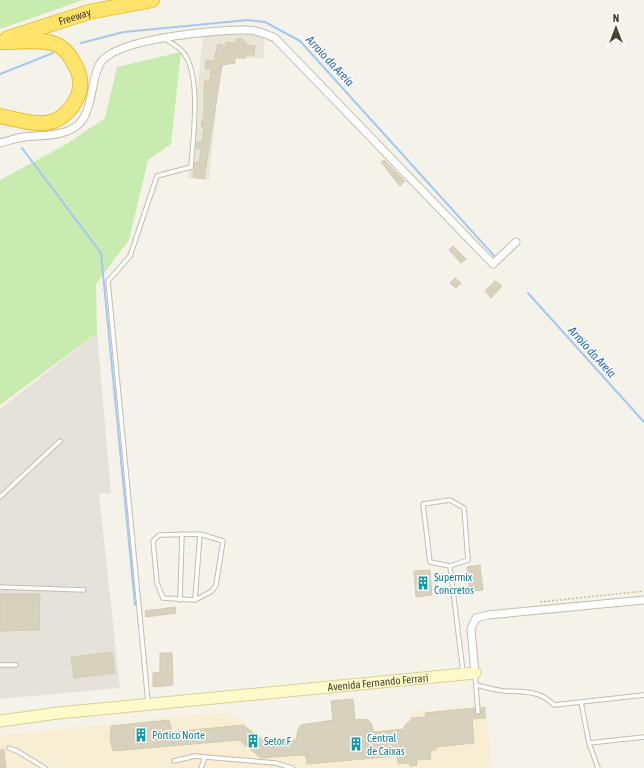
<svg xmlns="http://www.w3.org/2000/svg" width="644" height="768" viewBox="0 0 644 768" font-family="'Asap Condensed',sans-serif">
<rect width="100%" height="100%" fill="#f5f3e9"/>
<!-- residential -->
<path fill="#eae6d7" d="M242 32 264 35V59L238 57 221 62 209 180 188 178 203 35Z"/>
<!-- commercial -->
<path fill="#f8eed4" d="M486 706 492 768H0V735L229 712 269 741 402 728 413 712Z"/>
<!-- industrial -->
<path fill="#e5e2db" d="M97 333 111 493 99 494 120 688 0 699V409Z"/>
<!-- green -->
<path fill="#c8ebb0" d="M0 0H83L0 29Z
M181 52 171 144 148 160 129 240 96 284 97 333 0 405V180L65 145 105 118 117 67Z"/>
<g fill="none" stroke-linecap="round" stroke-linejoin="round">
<!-- stream -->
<path stroke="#a3c8f4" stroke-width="2" d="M81 43 124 32 248 20 265 22 300 41 497 259
M0 74 53 53
M22 148 101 253 135 605
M528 293 644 422"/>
</g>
<!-- building -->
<path fill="#d8d1be" stroke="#d3cbb1" d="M236 39H243V42H246V45L255 46 254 55H246V58H235V63L222 65 204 179 193 177 195 162 199 163 201 149 196 148 197 142H202L204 127H201L202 120 204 118V86L205 80H210L211 69H205L206 60 214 61 218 44 226 46V42L236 43Z
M384 160 405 181 400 186 381 162Z
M453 246 466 259 461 263 449 250Z
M455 278 461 283 456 288 450 283Z
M495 281 502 286 491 298 485 291Z
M480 565 483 590 470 591 467 567Z
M430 570 432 595 416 597 414 571Z
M0 594H40L39 630 0 631Z
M175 607 176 613 146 617 145 611Z
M112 652 115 673 74 678 71 657Z
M160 653H172L173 685 153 687V673L160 672Z
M353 699 355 720 367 719 371 723 374 732 405 729 404 726 411 720V718L426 717 425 713 474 708 475 713 479 715 481 713V708L485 707V718L472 719 474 743 436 747V750H430L431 759 416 760 417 765 410 766V763L398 764 397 756 307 764 306 756 301 755 261 758 239 740 113 751 110 739 111 726 169 720 172 732 243 725 267 743 296 740 298 729 301 725 333 720 331 701Z
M4 749 6 768H0V750Z"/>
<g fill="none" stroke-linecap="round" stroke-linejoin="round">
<!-- lane casing -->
<g stroke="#c2bdab" stroke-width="5.5">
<path id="lane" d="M0 497 60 441
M450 500 464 508 468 560 450 566 430 562 423 504Z
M200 534 223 541 216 585 212 591 195 600 163 598 157 583 153 541 159 535Z
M450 566 463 672
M0 587 84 590
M180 600 182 534
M195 600 200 534
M0 665H16
M475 674 478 712
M476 685C485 687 495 690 504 691 523 692 540 690 554 705L644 695
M148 702 108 281 130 256 157 176 191 167C193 138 202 75 183 52 178 46 171 43 165 39
M581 702 589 743 598 768
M589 743 644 737
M9 748 17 751 45 768
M174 761 195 756 205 757
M201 768 205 757 276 763 292 768"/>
</g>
<!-- street casing -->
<g stroke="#c2bdab" stroke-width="9">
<path id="street" d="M0 143C8 141 16 138 24 137 41 135 65 137 79 124 94 109 90 78 101 62 118 38 220 29 249 30 258 30 267 35 275 38L493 264 516 242
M475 673 471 629 476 618 488 615 644 600"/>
</g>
<!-- secondary casing -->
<g stroke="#d8d097" stroke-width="13">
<g id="secondary">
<path id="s1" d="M0 721 58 713 475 673"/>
</g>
</g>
<!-- highway casing -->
<g stroke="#e6be33" stroke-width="16">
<g id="highway">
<path id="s2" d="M8 38 89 12 152 0"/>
<path d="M0 42C17 43 38 38 55 44 61 46 67 52 71 58 83 77 84 90 71 108 66 114 61 118 54 121 38 127 16 119 0 116"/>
</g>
</g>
<!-- path -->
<path stroke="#c4bc9b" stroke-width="1.5" stroke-dasharray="2 2" stroke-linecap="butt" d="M540 602 644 591"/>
<!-- lane -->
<use href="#lane" stroke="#fff" stroke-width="3.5"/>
<!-- street -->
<use href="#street" stroke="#fff" stroke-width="7"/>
<!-- secondary -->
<use href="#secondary" stroke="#fffaca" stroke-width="11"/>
<!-- highway -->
<use href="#highway" stroke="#ffe36b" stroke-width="14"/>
</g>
<!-- icons -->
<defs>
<g id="building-bare" transform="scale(1.08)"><path d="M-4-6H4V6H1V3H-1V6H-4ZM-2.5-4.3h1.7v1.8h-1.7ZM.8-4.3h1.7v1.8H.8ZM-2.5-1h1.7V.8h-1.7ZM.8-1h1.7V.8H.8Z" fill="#0f9aa8" stroke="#fff" stroke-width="2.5" paint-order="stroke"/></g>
</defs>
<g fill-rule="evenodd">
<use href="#building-bare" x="423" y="583"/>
<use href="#building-bare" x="141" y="735"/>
<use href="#building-bare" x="253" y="741"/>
<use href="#building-bare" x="356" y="744"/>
</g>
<g text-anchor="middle" stroke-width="3" stroke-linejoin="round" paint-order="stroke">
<!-- street labels -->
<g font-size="11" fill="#4a4537" stroke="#fff">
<text dy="4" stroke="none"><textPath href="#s2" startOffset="70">Freeway</textPath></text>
<text dy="4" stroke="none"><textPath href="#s1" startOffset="380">Avenida Fernando Ferrari</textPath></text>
</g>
<!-- culture labels -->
<g font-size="11" fill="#0d838f" stroke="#fff" text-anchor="start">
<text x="434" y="581">Supermix<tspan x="434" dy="13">Concretos</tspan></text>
<text x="152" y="739">Pórtico Norte</text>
<text x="367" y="742">Central<tspan x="367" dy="13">de Caixas</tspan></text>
<text x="264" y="745">Setor F</text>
</g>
<!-- water labels -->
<g font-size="12" font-style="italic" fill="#2969bc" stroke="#fff">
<text transform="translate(330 61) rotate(47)" y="4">Arroio da Areia</text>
<text transform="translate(592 352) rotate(48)" y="4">Arroio da Areia</text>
</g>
</g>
<!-- north arrow -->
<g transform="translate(616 28)" stroke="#ffffff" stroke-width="3" paint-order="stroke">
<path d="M0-3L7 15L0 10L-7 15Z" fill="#4a4537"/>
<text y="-6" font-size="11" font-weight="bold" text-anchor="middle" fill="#4a4537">N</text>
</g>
</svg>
